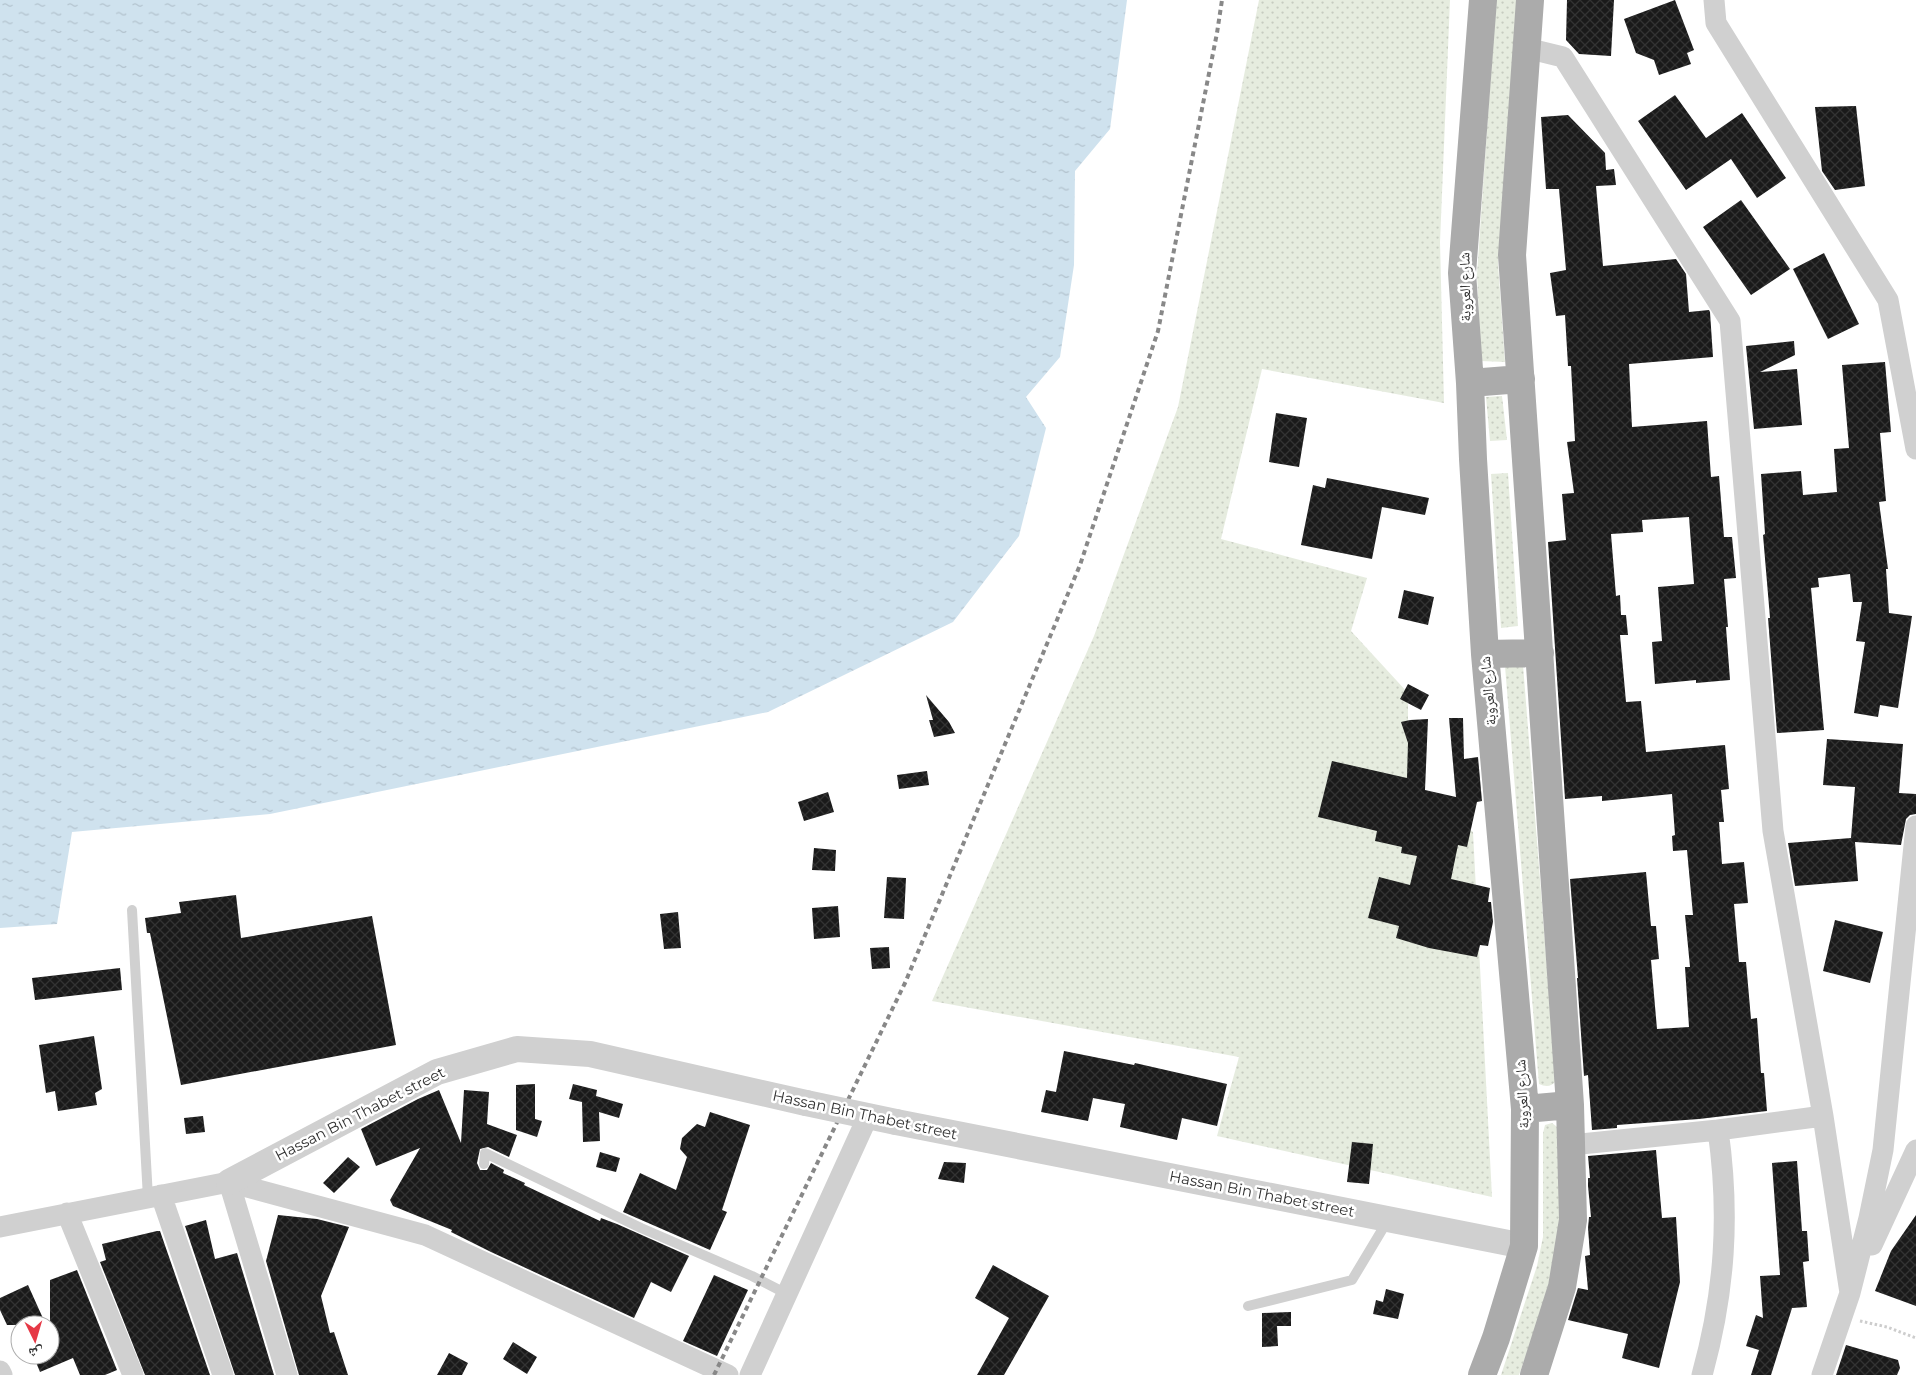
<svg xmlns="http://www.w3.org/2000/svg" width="1916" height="1375" viewBox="0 0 1916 1375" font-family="Montserrat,'Noto Naskh Arabic',sans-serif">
<defs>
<pattern id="grass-dots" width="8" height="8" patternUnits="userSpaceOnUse" patternTransform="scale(1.25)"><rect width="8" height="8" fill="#e6ecdf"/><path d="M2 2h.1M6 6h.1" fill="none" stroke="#c6cbc0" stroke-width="1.8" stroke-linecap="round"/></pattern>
<pattern id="water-ripples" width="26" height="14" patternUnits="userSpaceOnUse" patternTransform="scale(1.25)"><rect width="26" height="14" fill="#cfe2ee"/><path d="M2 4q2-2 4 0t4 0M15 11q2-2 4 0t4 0" fill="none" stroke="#b2c2cd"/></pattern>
<pattern id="building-cross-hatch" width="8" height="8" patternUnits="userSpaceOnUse" patternTransform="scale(1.25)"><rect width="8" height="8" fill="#1a1a1a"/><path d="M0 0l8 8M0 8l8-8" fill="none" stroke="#333"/></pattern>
</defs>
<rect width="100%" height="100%" fill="#fff"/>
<!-- grass -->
<path fill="url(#grass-dots)" d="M1259 0H1450L1440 242 1444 403 1262 369 1221 539 1367 578 1351 631 1408 693V781L1473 832 1492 1197 1217 1136 1239 1057 932 1001 1094 636 1178 407Z
M1496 0H1518L1498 264 1505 362 1481 361 1477 274Z
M1502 396 1507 440 1490 441 1486 397Z
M1508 473 1518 626 1501 628 1491 474Z
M1523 665 1556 1081C1551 1087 1546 1087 1539 1084L1505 666Z
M1552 1123 1560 1129 1562 1203 1556 1250 1545 1302 1519 1375H1501L1537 1266 1543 1237V1133L1545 1125Z"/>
<!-- water -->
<path fill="url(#water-ripples)" d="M0 0H1127L1110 129 1075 171 1074 265 1060 357 1026 397 1046 428 1019 536 953 622 768 712 270 814 72 832 57 924 0 928Z"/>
<!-- building -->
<path fill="url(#building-cross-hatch)" d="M1567 0H1614L1611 56 1579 54 1566 40Z
M1675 0 1694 50 1687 53 1691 64 1659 75 1654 60 1636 53 1624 19Z
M1675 95 1706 138 1742 113 1786 178 1757 198 1731 159 1686 190 1638 121Z
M1856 106 1865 186 1835 190 1822 171 1815 107Z
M1568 115 1605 153 1606 170 1614 169 1616 185 1596 186 1603 266 1676 259 1686 274 1689 312 1709 310 1710 312 1713 357 1629 364 1632 427 1707 421 1711 477 1719 476 1724 537H1732L1736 578 1724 579 1728 627H1726L1730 680 1696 683V680L1655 684 1652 642 1662 641 1658 587 1694 584 1689 517 1642 520 1643 532 1611 534 1616 596 1620 595 1621 615H1626L1628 635H1620L1626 702 1641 701 1646 752 1725 745 1729 789 1721 790 1724 822H1719L1722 864 1744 862 1748 903 1734 904 1739 962H1746L1751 1019 1757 1018 1761 1073H1764L1767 1111 1699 1119 1617 1125V1128L1592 1130 1588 1075 1584 1076 1577 978H1578L1570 879 1646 872 1651 926H1656L1659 959 1651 960 1657 1029 1689 1027 1685 967H1690L1685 915H1693L1687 850 1673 851 1672 836 1675 835 1672 794 1602 801V796L1565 799 1548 542 1566 540 1562 494 1574 493 1567 442 1575 441 1571 366H1568L1565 315 1556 316 1550 273 1566 270 1559 189H1546L1541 117Z
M1741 200 1790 269 1751 295 1703 227Z
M1824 253 1859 324 1828 339 1793 269Z
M1794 341 1795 355 1760 372 1797 369 1802 425 1754 429 1746 346Z
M1885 362 1891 432 1880 433 1886 501 1879 502 1888 569H1886L1889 613 1912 616 1898 708 1880 705 1878 717 1854 713 1865 642 1856 641 1862 602H1853L1850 574 1818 578 1819 587 1811 588 1824 730 1777 733 1768 618H1770L1763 535 1765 534 1761 474 1801 471 1803 495 1837 492 1834 449 1849 448 1842 365Z
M1276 413 1307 418 1299 467 1269 462Z
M1327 478 1429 498 1425 515 1382 507 1372 559 1301 545 1313 485 1325 488Z
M1404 590 1434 597 1428 625 1398 618Z
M1408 684 1429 695 1421 710 1400 699Z
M926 695 949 722 955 733 934 737 929 720H933Z
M1449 718H1463L1464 759 1478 757 1482 801 1477 802 1467 847 1458 845 1451 879 1490 888 1488 902H1491L1493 922 1488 946 1480 945 1477 957 1429 948 1396 938 1399 926 1368 918 1379 877 1410 885 1417 856 1401 853 1402 847 1375 841 1377 831 1318 817 1332 761 1407 778 1408 743 1401 722 1410 720 1428 719 1425 790 1456 797Z
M1827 739 1903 744 1899 793 1916 794V814L1910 815 1906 819 1901 845 1855 842 1858 881 1795 886 1788 843 1851 838 1855 787 1823 785Z
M927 771 929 785 899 789 897 775Z
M828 792 834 812 804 821 798 802Z
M814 848 836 850 835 871 812 870Z
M887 877 906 878 904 919 884 918Z
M236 895 241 938 372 916 396 1045 181 1085 150 933H147L145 918 181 913 179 902Z
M838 906 840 937 814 939 812 908Z
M678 912 681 948 664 949 660 914Z
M1835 920 1883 932 1870 983 1823 971Z
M889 947 890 968 872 969 870 948Z
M120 968 122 990 35 1000 32 978Z
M94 1036 102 1089 95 1093 97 1105 58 1111 55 1091 46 1093 39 1045Z
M1064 1051 1134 1065 1135 1063 1227 1084 1217 1126 1182 1118 1177 1140 1120 1127 1125 1104 1093 1098 1088 1121 1041 1112 1046 1090 1056 1092Z
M535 1084V1119L542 1121 537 1137 516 1130V1085Z
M573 1084 597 1090 596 1096 623 1104 619 1118 599 1112 600 1141 583 1142 582 1102 569 1099Z
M439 1090 461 1143 464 1090 489 1092 487 1124 517 1135 509 1157 488 1147 480 1149 477 1163 480 1170H487L491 1163 504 1170 503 1173 525 1183 524 1185 600 1221 601 1218 617 1224 689 1256 671 1292 651 1282 634 1318 491 1252 451 1232 452 1230 393 1206 390 1200 420 1148 376 1166 361 1129 418 1099Z
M710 1112 750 1125 722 1210 727 1212 710 1250 623 1212 640 1173 676 1190 687 1157 680 1149 682 1138 697 1124 705 1127Z
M203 1116 205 1132 186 1134 184 1118Z
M1352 1142 1373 1144 1369 1184 1347 1182Z
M1656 1150 1662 1218 1676 1217 1680 1282 1659 1368 1622 1358 1628 1334 1568 1320 1578 1288 1588 1290 1585 1256 1590 1255 1588 1228 1589 1217H1591L1588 1186V1178H1590L1588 1156Z
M600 1152 620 1158 616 1172 596 1167Z
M348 1157 360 1167 334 1193 323 1183Z
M1797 1161 1802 1231H1807L1809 1261 1803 1262 1807 1307 1792 1308 1771 1375H1751L1759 1350 1746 1346 1756 1315 1763 1318 1760 1276 1780 1275 1772 1163Z
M944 1162 966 1163 964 1183 938 1179Z
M278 1215 317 1219 349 1227 321 1296 330 1333 334 1332 348 1375H299L266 1261Z
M1916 1215V1306L1875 1291 1891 1251Z
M206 1220 215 1259 237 1253 274 1375H235L185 1226Z
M157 1231H160L210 1375H145L100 1262 106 1260 102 1244Z
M993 1265 1049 1296 1004 1375H977L1009 1318 975 1298Z
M77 1270 117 1370 105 1375H80L73 1358 40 1372 33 1355H50V1280Z
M714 1275 748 1290 717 1356 683 1341Z
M28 1285 46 1325H7L0 1310V1298Z
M1386 1289 1404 1294 1398 1319 1373 1314 1376 1300 1383 1302Z
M1291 1312V1326H1277L1278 1346 1262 1347V1313Z
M513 1342 537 1357 527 1374 503 1359Z
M1846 1345 1898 1360 1900 1368 1897 1375H1836Z
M449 1353 468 1363 462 1375H437Z"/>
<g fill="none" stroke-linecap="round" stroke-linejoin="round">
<!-- path -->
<path stroke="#cdcdcd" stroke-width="3" stroke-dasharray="2.5 2.5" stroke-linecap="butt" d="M1860 1321 1887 1327 1916 1338"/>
<!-- service -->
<path stroke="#d0d0d0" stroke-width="10" d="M132 910 148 1198
M484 1164 485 1153 641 1228 752 1276 787 1294
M1248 1306 1352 1280 1388 1220"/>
<!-- minor -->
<path stroke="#d0d0d0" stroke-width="21" d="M1714 0 1716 23 1888 300 1916 449
M1526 48 1563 57 1730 321 1773 831 1823 1116 1850 1293
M1571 1145 1718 1130 1823 1116
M229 1182 287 1375
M161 1195 223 1375
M67 1213 133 1375
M0 1227 229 1182 425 1235 728 1375
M1872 1245 1916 1150
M0 1371 2 1375
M750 1375 868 1116
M1702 1375C1725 1292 1730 1215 1718 1130
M1822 1375 1850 1293 1869 1218 1883 1150 1916 826"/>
<!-- tertiary -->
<path stroke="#d0d0d0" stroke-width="26" d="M896 1122 1524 1246
M229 1182 437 1072 517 1049 590 1054 806 1103"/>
<!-- primary -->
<path stroke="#ababab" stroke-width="28" d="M1530 0 1512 255 1570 1105 1573 1220 1562 1287 1534 1375
M1470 383 1521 379
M1485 654 1540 653
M1525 1109 1570 1105
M1482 1375 1496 1338 1524 1246 1525 1109 1485 654 1473 459 1470 383 1462 273 1483 0"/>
<!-- rail -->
<path stroke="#888" stroke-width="4" stroke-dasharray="5 4" stroke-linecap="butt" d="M714 1375 905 983 1080 565 1158 331 1217 33 1222 0"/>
<!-- tertiary-bridge -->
<path stroke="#d0d0d0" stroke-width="26" d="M806 1103 896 1122"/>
</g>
<g text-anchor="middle" stroke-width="5" stroke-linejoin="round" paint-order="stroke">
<!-- street labels -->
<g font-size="15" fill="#333" stroke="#fff">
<text transform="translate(1465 287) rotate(-91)" y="5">شارع العروبة</text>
<text transform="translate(1488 691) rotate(-95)" y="5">شارع العروبة</text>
<text transform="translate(1522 1094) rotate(-93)" y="5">شارع العروبة</text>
<text transform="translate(360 1114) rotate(-27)" y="5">Hassan Bin Thabet street</text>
<text transform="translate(865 1115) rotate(12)" y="5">Hassan Bin Thabet street</text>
<text transform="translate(1262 1194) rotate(11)" y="5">Hassan Bin Thabet street</text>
</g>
</g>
<!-- north arrow -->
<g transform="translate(35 1340) rotate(175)"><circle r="24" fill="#ffffff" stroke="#adadad"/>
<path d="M0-4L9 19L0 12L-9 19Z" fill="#e63946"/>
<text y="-8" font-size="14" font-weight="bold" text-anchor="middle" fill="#333333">ش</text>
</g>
</svg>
